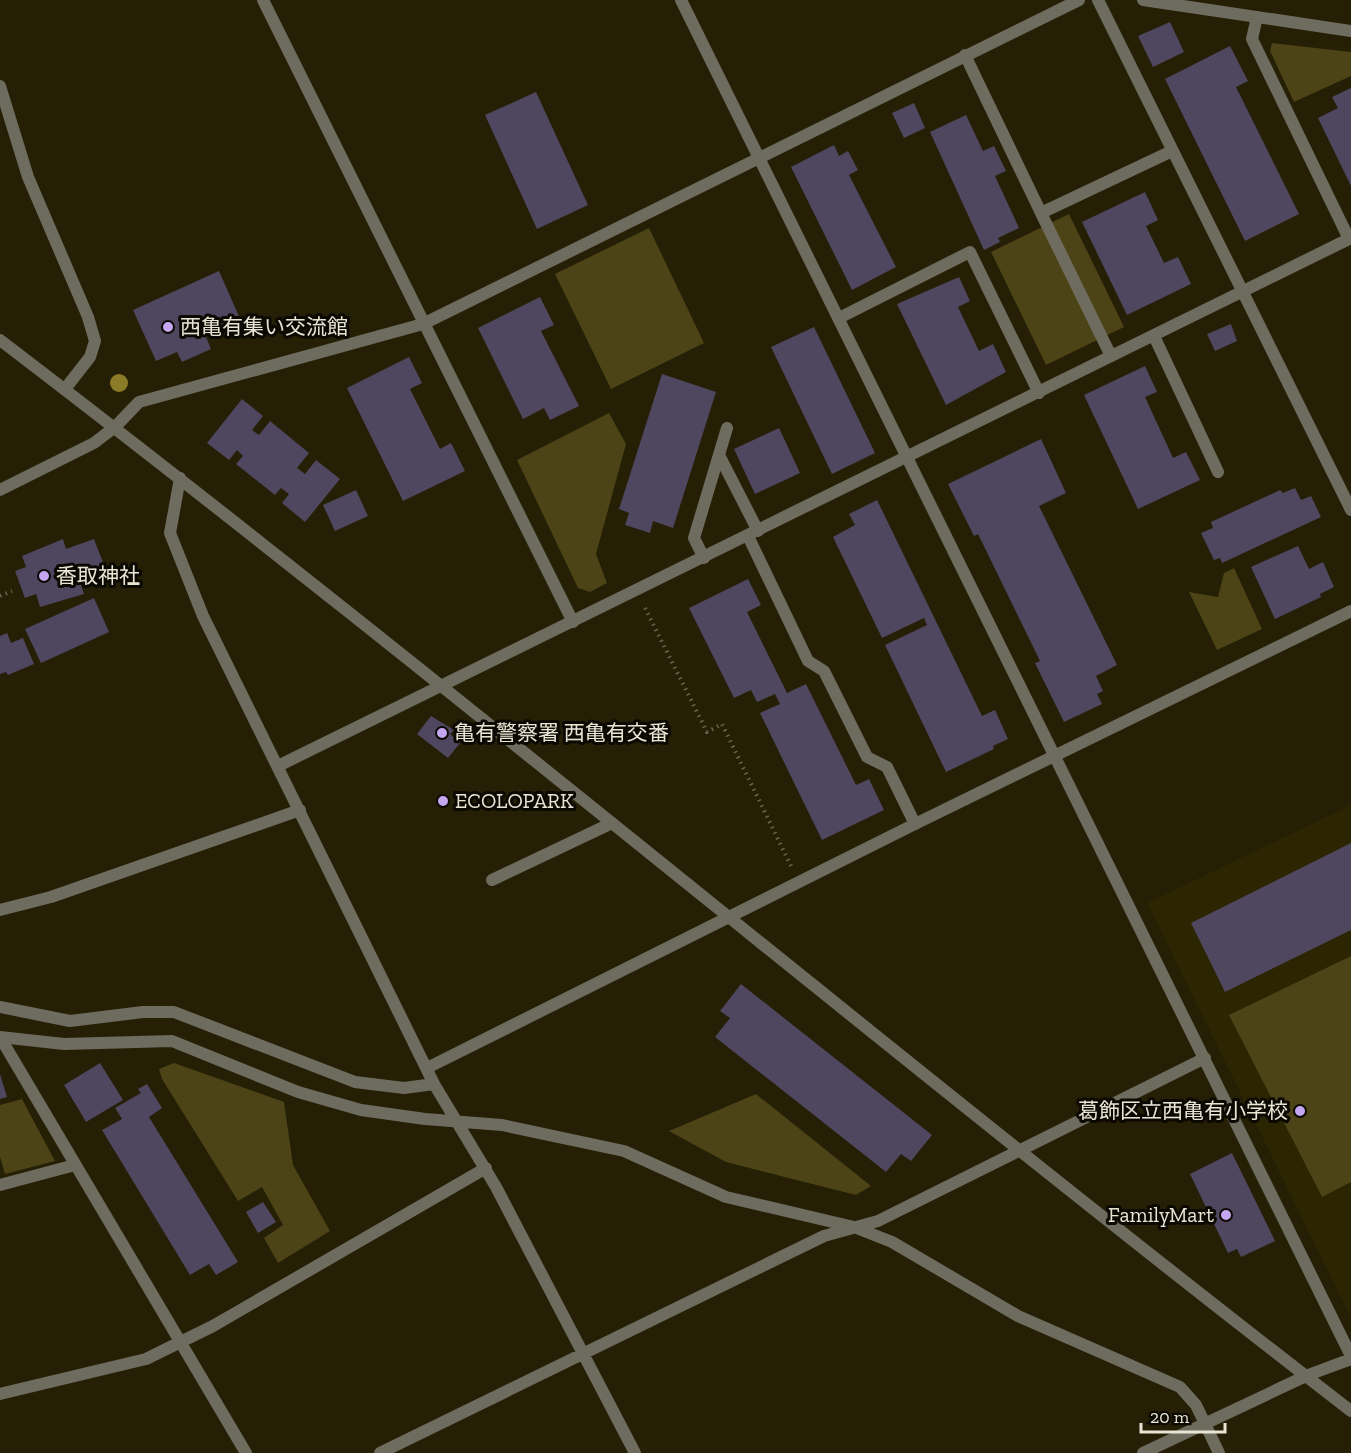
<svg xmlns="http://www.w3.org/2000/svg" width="1351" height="1453" viewBox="0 0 1351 1453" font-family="'Zilla Slab','Noto Sans JP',serif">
<rect width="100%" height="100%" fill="#251f05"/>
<!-- built -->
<path fill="#2c2501" d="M1351 805V1318L1147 903Z"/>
<!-- green -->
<path fill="#4c4316" d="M1272 43 1351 52V76L1294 102 1270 51Z
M1069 214 1124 327 1046 365 991 252Z
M649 228 704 343 611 389 555 274Z
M609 413 626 444 596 554 607 583 590 592 578 588 517 460Z
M1234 568 1262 629 1217 650 1189 592 1218 597 1224 573Z
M1351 956V1182L1322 1197 1229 1015Z
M174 1063 284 1102 293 1165 330 1231 278 1263 264 1238 283 1225 262 1187 238 1201 162 1079 159 1069Z
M756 1094 871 1186 856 1195 726 1162 669 1131Z
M22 1099 55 1161 5 1174 0 1157V1105Z"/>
<!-- building -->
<path fill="#4f465f" d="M1170 22 1184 52 1153 67 1138 36Z
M1230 46 1248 81 1236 87 1299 214 1245 241 1165 79Z
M1351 88V186L1318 118 1338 108 1332 97Z
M536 92 588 205 537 229 485 115Z
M914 103 925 128 904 138 892 113Z
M966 115 983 151 994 146 1006 171 995 176 1019 228 998 238 1000 242 984 250 930 132Z
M834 145 839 156 848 151 858 170 849 175 896 267 852 290 791 167Z
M1145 192 1158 220 1146 226 1164 263 1178 257 1191 284 1127 315 1082 222Z
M219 271 241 321 206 337 211 349 182 362 177 352 156 361 133 310Z
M959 277 970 301 958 307 979 351 993 344 1006 372 946 405 897 304Z
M540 297 554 325 541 331 579 406 550 420 544 408 523 419 478 328Z
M1231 324 1237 341 1215 351 1207 334Z
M814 327 875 453 832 474 771 347Z
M409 357 422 383 410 389 440 449 451 443 465 471 403 501 347 388Z
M1145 366 1157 392 1145 397 1173 458 1186 452 1200 480 1138 509 1084 395Z
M662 374 716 392 673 528 653 521 650 533 625 525 629 513 619 509Z
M242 399 263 416 252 430 259 435 270 421 309 453 297 468 305 474 316 460 340 479 305 522 282 503 289 494 281 488 275 495 236 464 243 456 237 450 229 460 207 443Z
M779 428 800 473 755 494 734 449Z
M1041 439 1066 493 1039 506 1117 665 1096 676 1103 691 1097 694 1102 704 1064 722 1035 663 1040 661 978 534 974 536 948 484Z
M1295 488 1301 500 1311 496 1321 517 1222 563 1220 558 1214 560 1201 533 1213 528 1211 522 1280 490 1283 493Z
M356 490 368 516 335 531 323 505Z
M877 500 982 716 995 710 1008 739 993 746 994 749 946 772 885 645 927 625 924 618 882 638 833 537 855 525 849 514Z
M63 539 66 549 94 539 106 570 79 579 84 594 40 607 36 594 25 598 15 571 26 567 22 556Z
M1298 546 1309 569 1323 562 1334 587 1320 594 1321 597 1275 619 1251 567Z
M748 579 761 605 747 612 787 693 806 684 856 785 869 779 884 810 822 840 760 713 780 704 775 694 757 702 751 690 734 698 689 608Z
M94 598 109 632 41 663 25 629Z
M7 633 11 643 23 638 34 664 8 675 6 672 0 674V636Z
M431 716 454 730 450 734 460 743 448 758 417 734Z
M1351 843V930L1225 992 1191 923Z
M741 984 932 1135 911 1161 901 1154 886 1172 715 1037 730 1018 720 1011Z
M100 1063 123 1100 86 1122 64 1085Z
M0 1074 7 1097 0 1099Z
M147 1084 162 1108 149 1117 238 1262 216 1275 209 1264 190 1275 102 1130 122 1119 115 1108 141 1093 138 1089Z
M1232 1153 1275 1241 1241 1257 1237 1249 1228 1253 1190 1174Z
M263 1202 276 1222 258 1233 246 1212Z"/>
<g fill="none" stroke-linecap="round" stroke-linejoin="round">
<!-- path -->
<path stroke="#6a654e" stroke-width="4" stroke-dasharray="1.5 4.5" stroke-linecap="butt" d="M0 596 12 591
M645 608 707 732 722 724 791 866"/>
<!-- service -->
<path stroke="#6e6c5f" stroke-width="12" d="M1257 17 1252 39 1349 239
M965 55 1041 213 1172 151
M1041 213 1111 356
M839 318 970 252 1039 393
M1154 336 1218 472
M719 455 758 531
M748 536 808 661 824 671 867 757 887 767 915 824
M704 558 694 538 727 428
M492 880 612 823
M0 1185 75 1165"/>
<!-- minor -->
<path stroke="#6e6c5f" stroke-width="12" d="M263 0 573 622
M681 0 1351 1356
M1098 0 1351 510
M0 86 28 177 88 317 95 341 90 357 65 389
M180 478 170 533 203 616 434 1084 496 1187 635 1453
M0 490 94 443 115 427 139 402 423 324 1079 0
M278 766 1351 238
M0 910 51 897 300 810
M0 1007 70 1021 143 1012H174L355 1082 404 1088 434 1084
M0 1037 64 1044 172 1041 298 1092 361 1110 425 1119 502 1125 624 1151 726 1197 854 1227 892 1242 1018 1316 1180 1387 1196 1405 1219 1453
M0 1037 246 1453
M427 1068 915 824 1351 611
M1308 1375 1351 1359
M0 1394 146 1359 213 1326 486 1168
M380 1453 824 1236 878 1221 1205 1058"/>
<!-- tertiary -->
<path stroke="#6e6c5f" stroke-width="12" d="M1143 0 1351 31
M0 340C457 689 896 1060 1351 1411
M1143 1453 1308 1375"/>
</g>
<!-- trees -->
<circle fill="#8c7b28" cx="119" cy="383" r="9"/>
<!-- markers -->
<g fill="#c5a7f1" stroke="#0c0902" stroke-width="2">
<circle cx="168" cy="327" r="6"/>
<circle cx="44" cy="576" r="6"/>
<circle cx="442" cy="733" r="6"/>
<circle cx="443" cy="801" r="6"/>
<circle cx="1300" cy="1111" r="6"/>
<circle cx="1226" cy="1215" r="6"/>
</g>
<g text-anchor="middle" stroke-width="6" stroke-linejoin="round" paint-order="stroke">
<!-- poi labels -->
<g font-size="21" fill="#e8e5d5" stroke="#0c0902" text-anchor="start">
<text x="180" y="334">西亀有集い交流館</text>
<text x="56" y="583">香取神社</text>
<text x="454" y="740">亀有警察署 西亀有交番</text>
<text x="455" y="808">ECOLOPARK</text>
<text x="1288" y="1118" text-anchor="end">葛飾区立西亀有小学校</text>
<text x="1214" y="1222" text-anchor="end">FamilyMart</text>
</g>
</g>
<!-- scale -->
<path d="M1141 1423v9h84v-9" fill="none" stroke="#e8e5d5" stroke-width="3"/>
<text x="1150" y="1423" font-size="18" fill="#e8e5d5" stroke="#0c0902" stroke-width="4.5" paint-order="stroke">20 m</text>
</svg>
